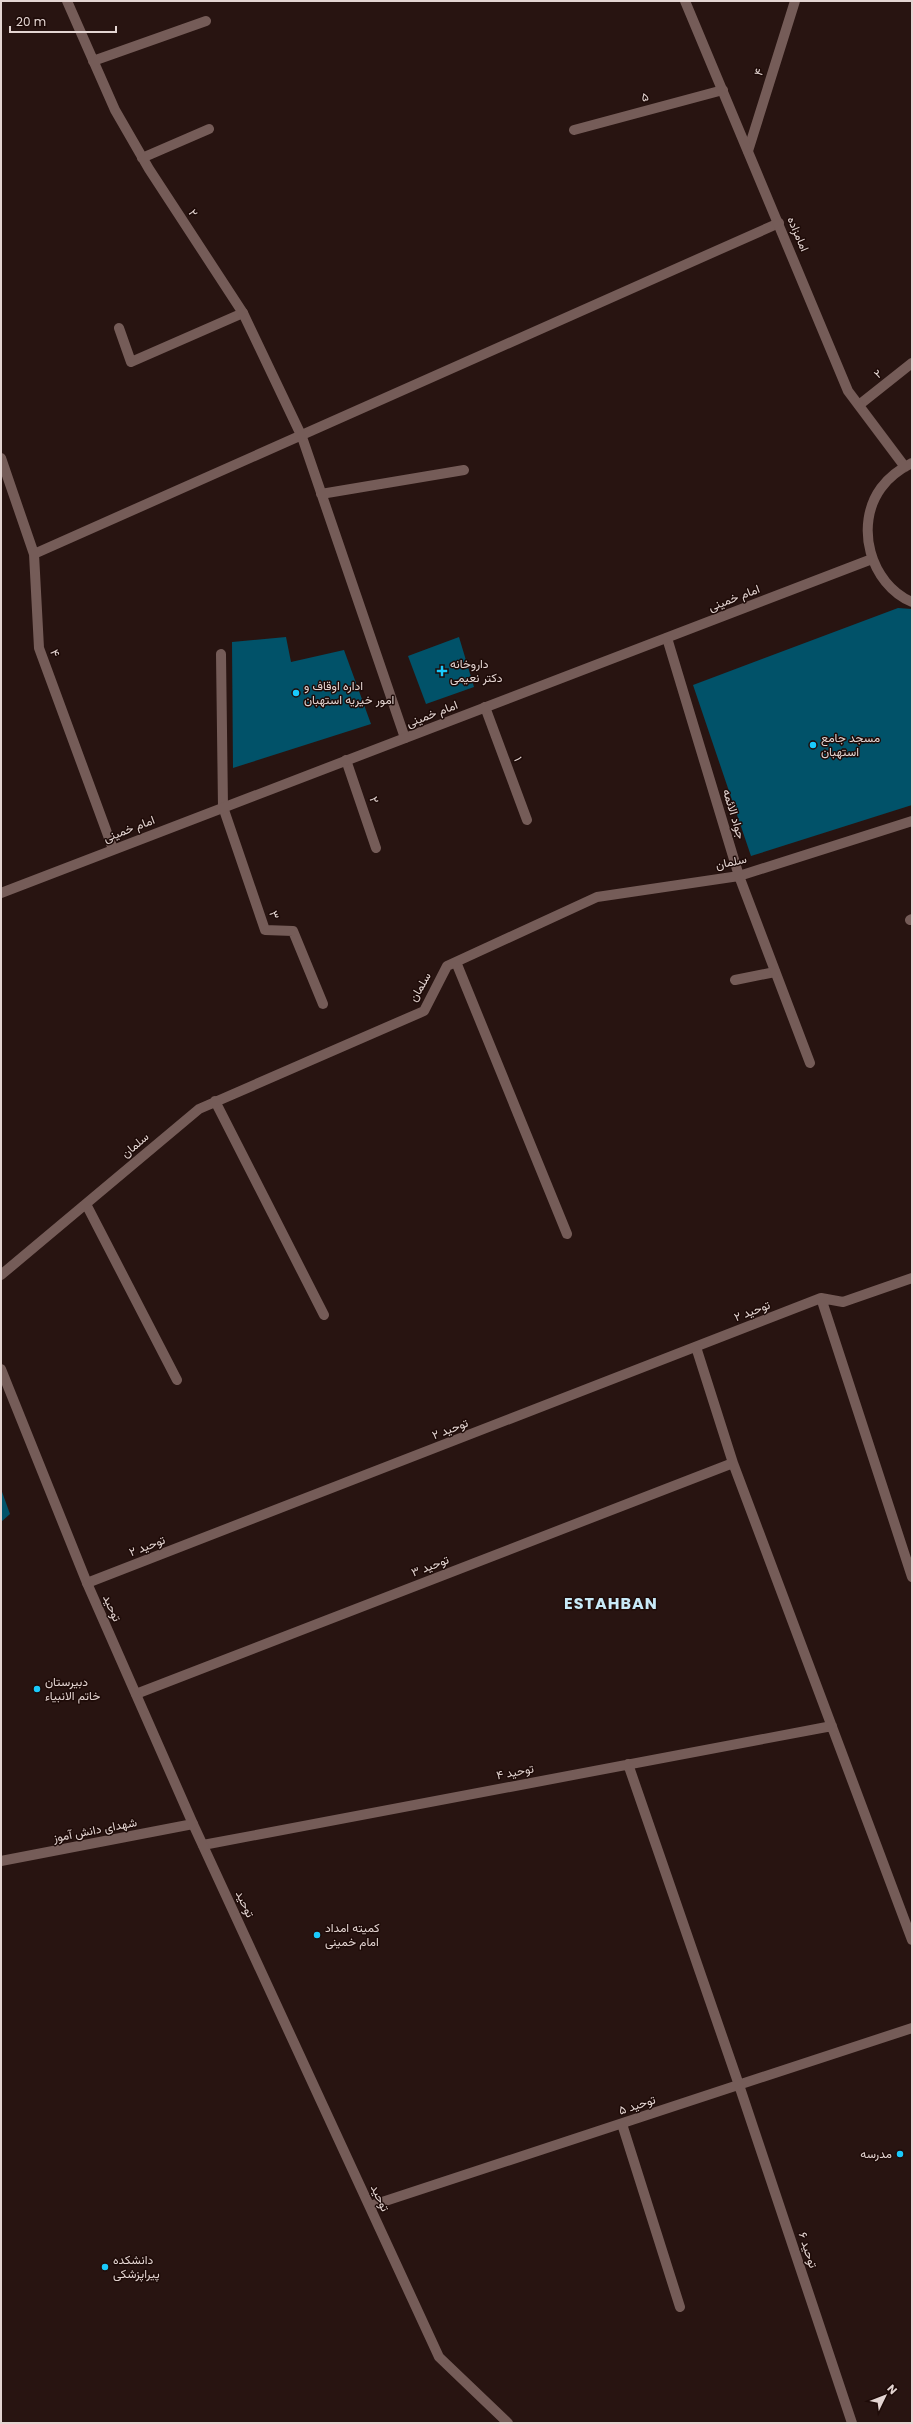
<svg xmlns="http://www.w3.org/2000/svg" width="913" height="2424" viewBox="0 0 913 2424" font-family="Poppins,Vazirmatn,sans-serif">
<rect width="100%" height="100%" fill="#281411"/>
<!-- building -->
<path fill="#015269" d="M898 608 912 609V805L751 856 693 685Z
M286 637 291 662 344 650 371 724 233 768 232 642Z
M459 637 474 687 426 704 408 656Z
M1 1489 10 1514 1 1522Z"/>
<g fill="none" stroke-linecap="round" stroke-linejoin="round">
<!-- lane -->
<path stroke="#755c58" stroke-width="10" d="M119 328 131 362 243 313
M910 920 912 919
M735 980 775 972"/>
<!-- street -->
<path stroke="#755c58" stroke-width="10" d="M67 1 115 110 149 169 243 313 302 437 405 738
M93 61 206 21
M574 130 723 90
M748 151 795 1
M142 158 209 129
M859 405 912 363
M1 458 34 554 39 648 113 849
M321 494 464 470
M34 554 779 223
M667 638 739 876 810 1063
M221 654 223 807 265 930 293 931 323 1004
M485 707 527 820
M346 760 376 848
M456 962 567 1234
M215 1101 324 1315
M86 1204 177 1380
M1 1275 199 1109 424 1011 447 966 597 897 739 876 912 821
M821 1298 912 1577
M821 1298 843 1302 912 1278
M696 1347 733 1463 912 1940
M87 1583 821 1298
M136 1694 733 1463
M628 1764 739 2085 852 2423
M203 1845 832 1726
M1 1861 193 1824
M622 2124 680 2307
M370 2206 912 2028"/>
<!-- secondary -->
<path stroke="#755c58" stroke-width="10" d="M685 1 848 391 905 467
M912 463C900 469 889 477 881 488 854 525 870 584 912 602
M1 893 872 559
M1 1369 87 1583 193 1824 439 2357 508 2423"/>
</g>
<!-- markers -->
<g fill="#1acafc" stroke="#1e0b08" stroke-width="1.5">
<path d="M440 665h4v4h4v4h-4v4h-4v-4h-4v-4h4z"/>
<circle cx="296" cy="693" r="4"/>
<circle cx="813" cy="745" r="4"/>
<circle cx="37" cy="1689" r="4"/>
<circle cx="317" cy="1935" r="4"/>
<circle cx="900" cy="2154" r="4"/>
<circle cx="105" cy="2267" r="4"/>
</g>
<g text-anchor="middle" stroke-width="3" stroke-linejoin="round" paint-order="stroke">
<!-- street labels -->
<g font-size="12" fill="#e4d5d2" stroke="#1e0b08">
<text transform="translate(759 72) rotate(-73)" y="4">۴</text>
<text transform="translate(645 97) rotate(-15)" y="4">۵</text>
<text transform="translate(193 213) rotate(57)" y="4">۲</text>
<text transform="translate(798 234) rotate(67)" y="4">امامزاده</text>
<text transform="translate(878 374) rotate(-39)" y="4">۲</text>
<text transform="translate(734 598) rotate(-21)" y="4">امام خمینی</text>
<text transform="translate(55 653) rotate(70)" y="4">۴</text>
<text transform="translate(432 714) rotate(-21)" y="4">امام خمینی</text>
<text transform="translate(518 759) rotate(69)" y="4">۱</text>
<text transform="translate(374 800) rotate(71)" y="4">۲</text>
<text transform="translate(734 814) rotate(73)" y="4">جواد الائمه</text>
<text transform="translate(129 829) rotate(-21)" y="4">امام خمینی</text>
<text transform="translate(731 862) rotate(-12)" y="4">سلمان</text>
<text transform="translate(274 915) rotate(71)" y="4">۳</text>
<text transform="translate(420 987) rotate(-60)" y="4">سلمان</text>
<text transform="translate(135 1145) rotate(-40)" y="4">سلمان</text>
<text transform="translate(752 1311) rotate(-21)" y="4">توحید ۲</text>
<text transform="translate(450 1429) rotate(-21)" y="4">توحید ۲</text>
<text transform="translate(147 1546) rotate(-21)" y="4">توحید ۲</text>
<text transform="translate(430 1566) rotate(-21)" y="4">توحید ۳</text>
<text transform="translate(112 1608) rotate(66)" y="4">توحید</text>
<text transform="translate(515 1772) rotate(-11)" y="4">توحید ۴</text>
<text transform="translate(95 1830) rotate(-11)" y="4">شهدای دانش آموز</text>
<text transform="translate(245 1904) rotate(65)" y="4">توحید</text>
<text transform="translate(637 2105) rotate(-18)" y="4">توحید ۵</text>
<text transform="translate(380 2198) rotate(65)" y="4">توحید</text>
<text transform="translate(808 2250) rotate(72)" y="4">توحید ۶</text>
</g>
<!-- poi labels -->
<g font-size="12" fill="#e4d5d2" stroke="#1e0b08" text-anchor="start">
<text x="450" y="668">داروخانه<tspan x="450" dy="14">دکتر نعیمی</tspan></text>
<text x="304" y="690">اداره اوقاف و<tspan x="304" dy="14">امور خیریه استهبان</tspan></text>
<text x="821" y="742">مسجد جامع<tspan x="821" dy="14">استهبان</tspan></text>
<text x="45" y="1686">دبیرستان<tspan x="45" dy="14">خاتم الانبیاء</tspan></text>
<text x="325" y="1932">کمیته امداد<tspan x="325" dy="14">امام خمینی</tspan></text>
<text x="892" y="2158" text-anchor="end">مدرسه</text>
<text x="113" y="2264">دانشکده<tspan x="113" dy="14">پیراپزشکی</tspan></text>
</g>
<!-- district labels -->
<g font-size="16" font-weight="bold" letter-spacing="1" fill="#c8eaf8" stroke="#1e0b08">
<text x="611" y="1609">ESTAHBAN</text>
</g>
</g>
<!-- border -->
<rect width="913" height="2424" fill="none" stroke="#e4d5d2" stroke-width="4"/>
<!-- north arrow -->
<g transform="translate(885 2396) rotate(47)" stroke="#1e0b08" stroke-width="3" paint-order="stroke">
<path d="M0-3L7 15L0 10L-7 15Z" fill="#e4d5d2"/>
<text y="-6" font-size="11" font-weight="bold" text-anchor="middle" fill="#e4d5d2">N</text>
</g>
<!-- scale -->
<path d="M10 26v6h106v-6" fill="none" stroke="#e4d5d2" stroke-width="2"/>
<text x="16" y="26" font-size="12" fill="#e4d5d2" stroke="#1e0b08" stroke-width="3" paint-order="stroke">20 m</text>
</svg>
